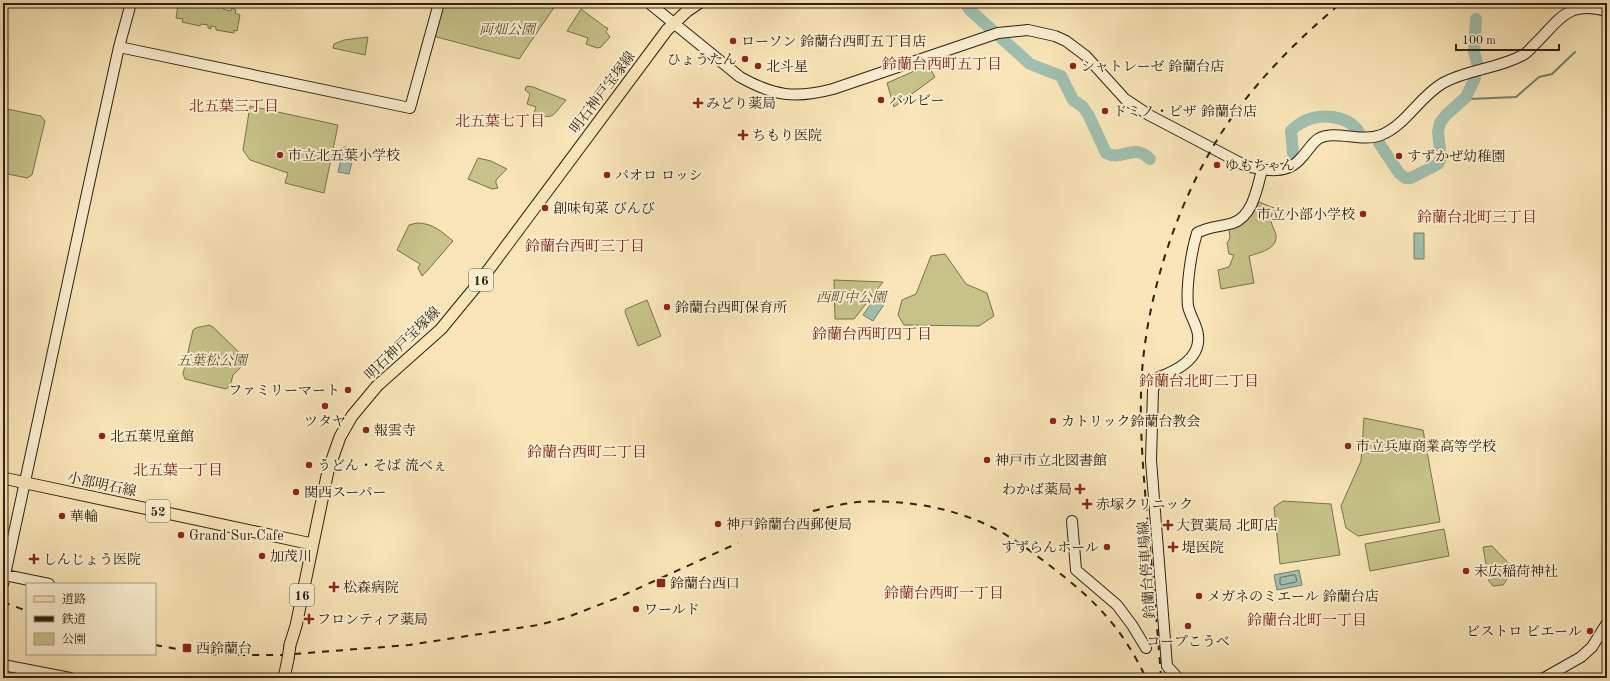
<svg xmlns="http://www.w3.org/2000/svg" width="1610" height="681" viewBox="0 0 1610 681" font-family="'Old Standard TT','Noto Serif JP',serif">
<rect width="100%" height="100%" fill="#f9e5b7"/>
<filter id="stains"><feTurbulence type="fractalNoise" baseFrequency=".005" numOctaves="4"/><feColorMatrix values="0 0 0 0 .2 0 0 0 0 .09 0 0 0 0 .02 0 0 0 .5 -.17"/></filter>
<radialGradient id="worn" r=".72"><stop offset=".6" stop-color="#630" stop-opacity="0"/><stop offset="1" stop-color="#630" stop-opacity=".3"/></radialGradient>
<!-- green -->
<path fill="#c6c289" stroke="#7a714c" d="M182 3H218L224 5 223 9 231 11 232 8 236 10 235 13 240 15 237 31 234 30V33L216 30V27L211 26V29L208 28V25L201 24 200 26 182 22 183 19 176 18 178 5Z
M443 3H557L519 59 433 36Z
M581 9 605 27 608 28 606 32 610 37 601 47 597 48 586 44 588 38 567 31Z
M368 37 365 55 333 48 334 44 344 40Z
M928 65 935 77 894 107 887 83Z
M528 86 533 87 566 100C553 115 554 121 534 113L536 107 527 104 530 94 525 90 526 87Z
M250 106 338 125 324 193 285 183 288 173 250 160 243 150Z
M7 109 41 116 45 121 32 175 27 178 3 173V113Z
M478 158 491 161 507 169 496 180V183L498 188 492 189 468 179Z
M1259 202 1274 208C1273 211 1271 216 1271 220 1271 225 1275 230 1276 235 1278 249 1259 253 1249 256L1254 283 1221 289 1218 270 1229 267 1234 255 1229 254 1227 243 1230 238 1229 229C1242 227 1254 213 1259 202Z
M417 223C433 223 442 232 453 241L427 271 422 276 418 268 420 264 397 250 409 225Z
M945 254 966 284 987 293 994 316 979 326 904 325 898 315 902 300 916 294 931 256Z
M834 280 883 282 854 319H835Z
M647 300 661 336 638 346 625 312 626 309Z
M209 325 213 327 245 358V363L233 375 230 386 226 389 185 379 183 374 193 330C198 326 203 327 209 325Z
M1364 418 1423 430 1440 522 1358 536 1346 528 1341 506 1361 461Z
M1283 501 1331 504 1340 555 1280 564 1274 507Z
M1444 529 1449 556 1370 571 1365 544Z
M1492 546 1514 569 1503 585 1493 586 1489 581 1483 547Z"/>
<!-- water -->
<path fill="#9ebfaf" stroke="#727f6f" d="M344 147 355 149 349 174 338 172Z
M1414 233H1424V259H1414Z
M878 294 887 300 873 321 863 315Z
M1299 570 1302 585 1277 590 1274 575Z"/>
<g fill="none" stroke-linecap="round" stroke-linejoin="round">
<!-- shore -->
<path stroke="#667060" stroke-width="1" d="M1295 575 1297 580 1296 582 1282 585 1280 584V578Z"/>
<!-- stream -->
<path stroke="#727f6f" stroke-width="2" d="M1460 102 1469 99 1516 97 1539 77 1552 74 1575 52"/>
<!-- river -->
<path stroke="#9ebfaf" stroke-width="12" d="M965 3 970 10 1030 64 1061 76 1073 100 1083 107 1089 116 1106 153C1122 162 1133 142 1150 159
M1476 19 1474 52 1477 63
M1379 143 1399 173 1405 178H1411L1438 164 1441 158 1438 132 1440 123 1446 115 1466 97 1475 78
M1293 153 1291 131C1294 128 1297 125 1301 123 1318 113 1347 114 1359 132"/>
<!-- secondary casing -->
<g stroke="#2f2010" stroke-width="12">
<path id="secondary" d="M649 3 740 77C774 96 795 99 833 89L998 33 1028 30 1055 36 1066 41 1086 56 1125 99 1149 115 1246 166C1266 171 1288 175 1302 157 1307 152 1312 143 1318 139 1334 129 1361 143 1381 135 1406 125 1419 97 1443 83 1468 69 1498 69 1523 55 1527 53 1530 49 1534 45 1559 21 1566 0 1607 11
M119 47 410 108 439 3
M1072 521 1076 570 1117 605 1132 625 1146 648
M5 575 49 584
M3 584 87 193 119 47 131 3
M3 665 70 678
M1178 678 1167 666 1151 460 1153 390 1157 378C1176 371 1201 359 1198 335 1197 325 1190 316 1188 306 1186 287 1191 252 1197 233 1209 226 1220 227 1233 223 1253 216 1257 188 1262 170
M1544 678 1581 657 1592 647 1607 623"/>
</g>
<!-- primary casing -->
<g stroke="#2f2010" stroke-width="13">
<path id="primary" d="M3 478 312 544
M290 645 296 626 328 471 340 437 352 416 377 386 441 329 478 284 667 30 687 11 699 3
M284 678 288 659"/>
</g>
<!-- secondary -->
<use href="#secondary" stroke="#fbeed0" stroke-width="10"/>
<!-- primary -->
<use href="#primary" stroke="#f9e5b7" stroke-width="11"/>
<!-- rail -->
<path stroke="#2f2010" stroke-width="2" stroke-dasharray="7 7" stroke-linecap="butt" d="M813 511C827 507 842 504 857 502 906 499 958 508 1001 532 1019 542 1036 555 1053 568 1097 602 1122 628 1146 678
M3 602 27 611
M155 645 204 654 251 655H281L409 645 538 625 565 618 617 598 738 543
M1161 678C1157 620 1151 562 1146 504 1143 467 1140 430 1141 393 1143 298 1181 185 1238 109 1268 69 1303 35 1341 3"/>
<!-- primary-bridge casing -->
<g stroke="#2f2010" stroke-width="13" stroke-linecap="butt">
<path id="primary-bridge" d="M288 659 290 645"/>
</g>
<!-- primary-bridge -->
<use href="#primary-bridge" stroke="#f9e5b7" stroke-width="11"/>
</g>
<!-- markers -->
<g fill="#8f2418" stroke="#fbeed0" stroke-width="1.5">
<circle cx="733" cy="41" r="4"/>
<circle cx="745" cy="59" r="4"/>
<circle cx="758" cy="66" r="4"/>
<circle cx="1073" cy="66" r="4"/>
<circle cx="881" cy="100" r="4"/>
<path d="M696 97h4v4h4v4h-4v4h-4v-4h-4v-4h4z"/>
<circle cx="1105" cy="111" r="4"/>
<path d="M741 129h4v4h4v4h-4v4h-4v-4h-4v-4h4z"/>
<circle cx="280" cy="155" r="4"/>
<circle cx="1399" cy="156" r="4"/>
<circle cx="1217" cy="165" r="4"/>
<circle cx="607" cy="175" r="4"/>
<circle cx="545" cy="208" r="4"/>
<circle cx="1363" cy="214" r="4"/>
<circle cx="667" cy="307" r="4"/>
<circle cx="348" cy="390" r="4"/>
<circle cx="325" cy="406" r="4"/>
<circle cx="1053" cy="421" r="4"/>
<circle cx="366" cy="430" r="4"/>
<circle cx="102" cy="436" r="4"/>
<circle cx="1348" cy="446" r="4"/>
<circle cx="987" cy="460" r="4"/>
<circle cx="309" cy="465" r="4"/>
<path d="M1078 483h4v4h4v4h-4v4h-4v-4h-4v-4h4z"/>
<circle cx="296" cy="492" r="4"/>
<path d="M1085 498h4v4h4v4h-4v4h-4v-4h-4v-4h4z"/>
<circle cx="62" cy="516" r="4"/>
<circle cx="718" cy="524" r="4"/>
<path d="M1166 519h4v4h4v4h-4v4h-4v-4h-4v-4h4z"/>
<circle cx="181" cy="535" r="4"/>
<circle cx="1107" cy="547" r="4"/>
<path d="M1171 541h4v4h4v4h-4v4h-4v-4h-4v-4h4z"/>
<circle cx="262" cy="556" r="4"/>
<path d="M32 553h4v4h4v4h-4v4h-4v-4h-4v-4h4z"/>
<circle cx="1466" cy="571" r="4"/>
<rect x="656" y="578" width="10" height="10" rx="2"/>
<path d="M332 581h4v4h4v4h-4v4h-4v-4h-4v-4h4z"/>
<circle cx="1199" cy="596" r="4"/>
<circle cx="636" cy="609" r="4"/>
<path d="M307 613h4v4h4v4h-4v4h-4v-4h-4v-4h4z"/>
<circle cx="1188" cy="626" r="4"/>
<circle cx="1590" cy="631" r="4"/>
<rect x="182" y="643" width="10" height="10" rx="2"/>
</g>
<g text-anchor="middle" stroke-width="4" stroke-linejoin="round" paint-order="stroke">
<!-- shield labels -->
<g fill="#fbeed0" stroke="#6c5e4a" stroke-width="1">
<rect x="469" y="269" width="24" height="22" rx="3"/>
<rect x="146" y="500" width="24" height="22" rx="3"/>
<rect x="290" y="584" width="24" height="22" rx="3"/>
</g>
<g font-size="13" font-weight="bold" fill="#2f2010">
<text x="481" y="285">16</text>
<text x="158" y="516">52</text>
<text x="302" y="600">16</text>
</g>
<!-- park labels -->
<g font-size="14" font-style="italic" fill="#5c5134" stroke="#fbeed0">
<text x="507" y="34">両畑公園</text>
<text x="851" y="302">西町中公園</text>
<text x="212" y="365">五葉松公園</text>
</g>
<!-- poi labels -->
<g font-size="14" fill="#2f2010" stroke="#fbeed0" text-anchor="start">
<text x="741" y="46">ローソン 鈴蘭台西町五丁目店</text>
<text x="737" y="64" text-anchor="end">ひょうたん</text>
<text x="766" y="71">北斗星</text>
<text x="1081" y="71">シャトレーゼ 鈴蘭台店</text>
<text x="889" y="105">バルビー</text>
<text x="706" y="108">みどり薬局</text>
<text x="1113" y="116">ドミノ・ピザ 鈴蘭台店</text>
<text x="752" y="140">ちもり医院</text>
<text x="288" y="160">市立北五葉小学校</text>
<text x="1407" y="161">すずかぜ幼稚園</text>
<text x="1225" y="170">ゆもちゃん</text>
<text x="615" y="180">パオロ ロッシ</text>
<text x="553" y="213">創味旬菜 びんび</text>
<text x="1355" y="219" text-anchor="end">市立小部小学校</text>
<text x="675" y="312">鈴蘭台西町保育所</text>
<text x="340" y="395" text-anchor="end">ファミリーマート</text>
<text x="325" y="426" text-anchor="middle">ツタヤ</text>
<text x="1061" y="426">カトリック鈴蘭台教会</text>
<text x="374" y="435">報雲寺</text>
<text x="110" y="441">北五葉児童館</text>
<text x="1356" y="451">市立兵庫商業高等学校</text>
<text x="995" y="465">神戸市立北図書館</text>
<text x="317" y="470">うどん・そば 流べぇ</text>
<text x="1072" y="494" text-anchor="end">わかば薬局</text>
<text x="304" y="497">関西スーパー</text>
<text x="1096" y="509">赤塚クリニック</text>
<text x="70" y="521">華輪</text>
<text x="726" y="529">神戸鈴蘭台西郵便局</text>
<text x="1176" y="530">大賀薬局 北町店</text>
<text x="189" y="540">Grand Sur Cafe</text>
<text x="1099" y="552" text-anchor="end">すずらんホール</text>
<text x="1182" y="552">堤医院</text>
<text x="270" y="561">加茂川</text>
<text x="43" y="564">しんじょう医院</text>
<text x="1474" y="576">末広稲荷神社</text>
<text x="670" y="588">鈴蘭台西口</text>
<text x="343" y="592">松森病院</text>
<text x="1207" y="601">メガネのミエール 鈴蘭台店</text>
<text x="644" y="614">ワールド</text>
<text x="317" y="624">フロンティア薬局</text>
<text x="1582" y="636" text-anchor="end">ビストロ ピエール</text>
<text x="1188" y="646" text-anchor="middle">コープこうべ</text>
<text x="196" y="653">西鈴蘭台</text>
</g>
<!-- street labels -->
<g font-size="14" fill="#2f2010" stroke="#fbeed0">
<text transform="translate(602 92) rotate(-53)" y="5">明石神戸宝塚線</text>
<text transform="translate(402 343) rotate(-44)" y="5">明石神戸宝塚線</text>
<text transform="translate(102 484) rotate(12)" y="5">小部明石線</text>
<text transform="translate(1146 570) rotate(-94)" y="5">鈴蘭台停車場線</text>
</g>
<!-- neighbourhood labels -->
<g font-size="15" fill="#7a1f14" stroke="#fbeed0">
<text x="942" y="69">鈴蘭台西町五丁目</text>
<text x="234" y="111">北五葉三丁目</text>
<text x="500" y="126">北五葉七丁目</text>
<text x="1477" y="222">鈴蘭台北町三丁目</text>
<text x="585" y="251">鈴蘭台西町三丁目</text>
<text x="872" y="339">鈴蘭台西町四丁目</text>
<text x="1199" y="386">鈴蘭台北町二丁目</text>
<text x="587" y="457">鈴蘭台西町二丁目</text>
<text x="178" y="475">北五葉一丁目</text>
<text x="944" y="598">鈴蘭台西町一丁目</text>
<text x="1307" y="625">鈴蘭台北町一丁目</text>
</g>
</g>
<!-- margin -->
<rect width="1610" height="681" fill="none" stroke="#f9e5b7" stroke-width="16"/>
<rect x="4" y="4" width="1602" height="673" fill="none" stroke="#2f2010" stroke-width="2"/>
<rect x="8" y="8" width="1594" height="665" fill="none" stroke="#2f2010"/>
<!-- legend -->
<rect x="26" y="583" width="130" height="72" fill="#fbeed0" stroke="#a99c83"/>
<rect x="34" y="596" width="20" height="6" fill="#f9e5b7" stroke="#a99c83"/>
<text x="62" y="603" font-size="12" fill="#2f2010">道路</text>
<rect x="34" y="616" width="20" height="6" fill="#2f2010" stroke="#a99c83"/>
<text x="62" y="623" font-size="12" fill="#2f2010">鉄道</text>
<rect x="34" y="633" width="20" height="12" fill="#c6c289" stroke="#a99c83"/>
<text x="62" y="643" font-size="12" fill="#2f2010">公園</text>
<!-- scale -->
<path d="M1456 44v6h103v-6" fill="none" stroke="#2f2010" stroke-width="2"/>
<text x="1462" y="44" font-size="12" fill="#2f2010" stroke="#fbeed0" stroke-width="3" paint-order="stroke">100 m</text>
<rect width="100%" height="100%" filter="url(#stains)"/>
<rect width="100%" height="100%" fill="url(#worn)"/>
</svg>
